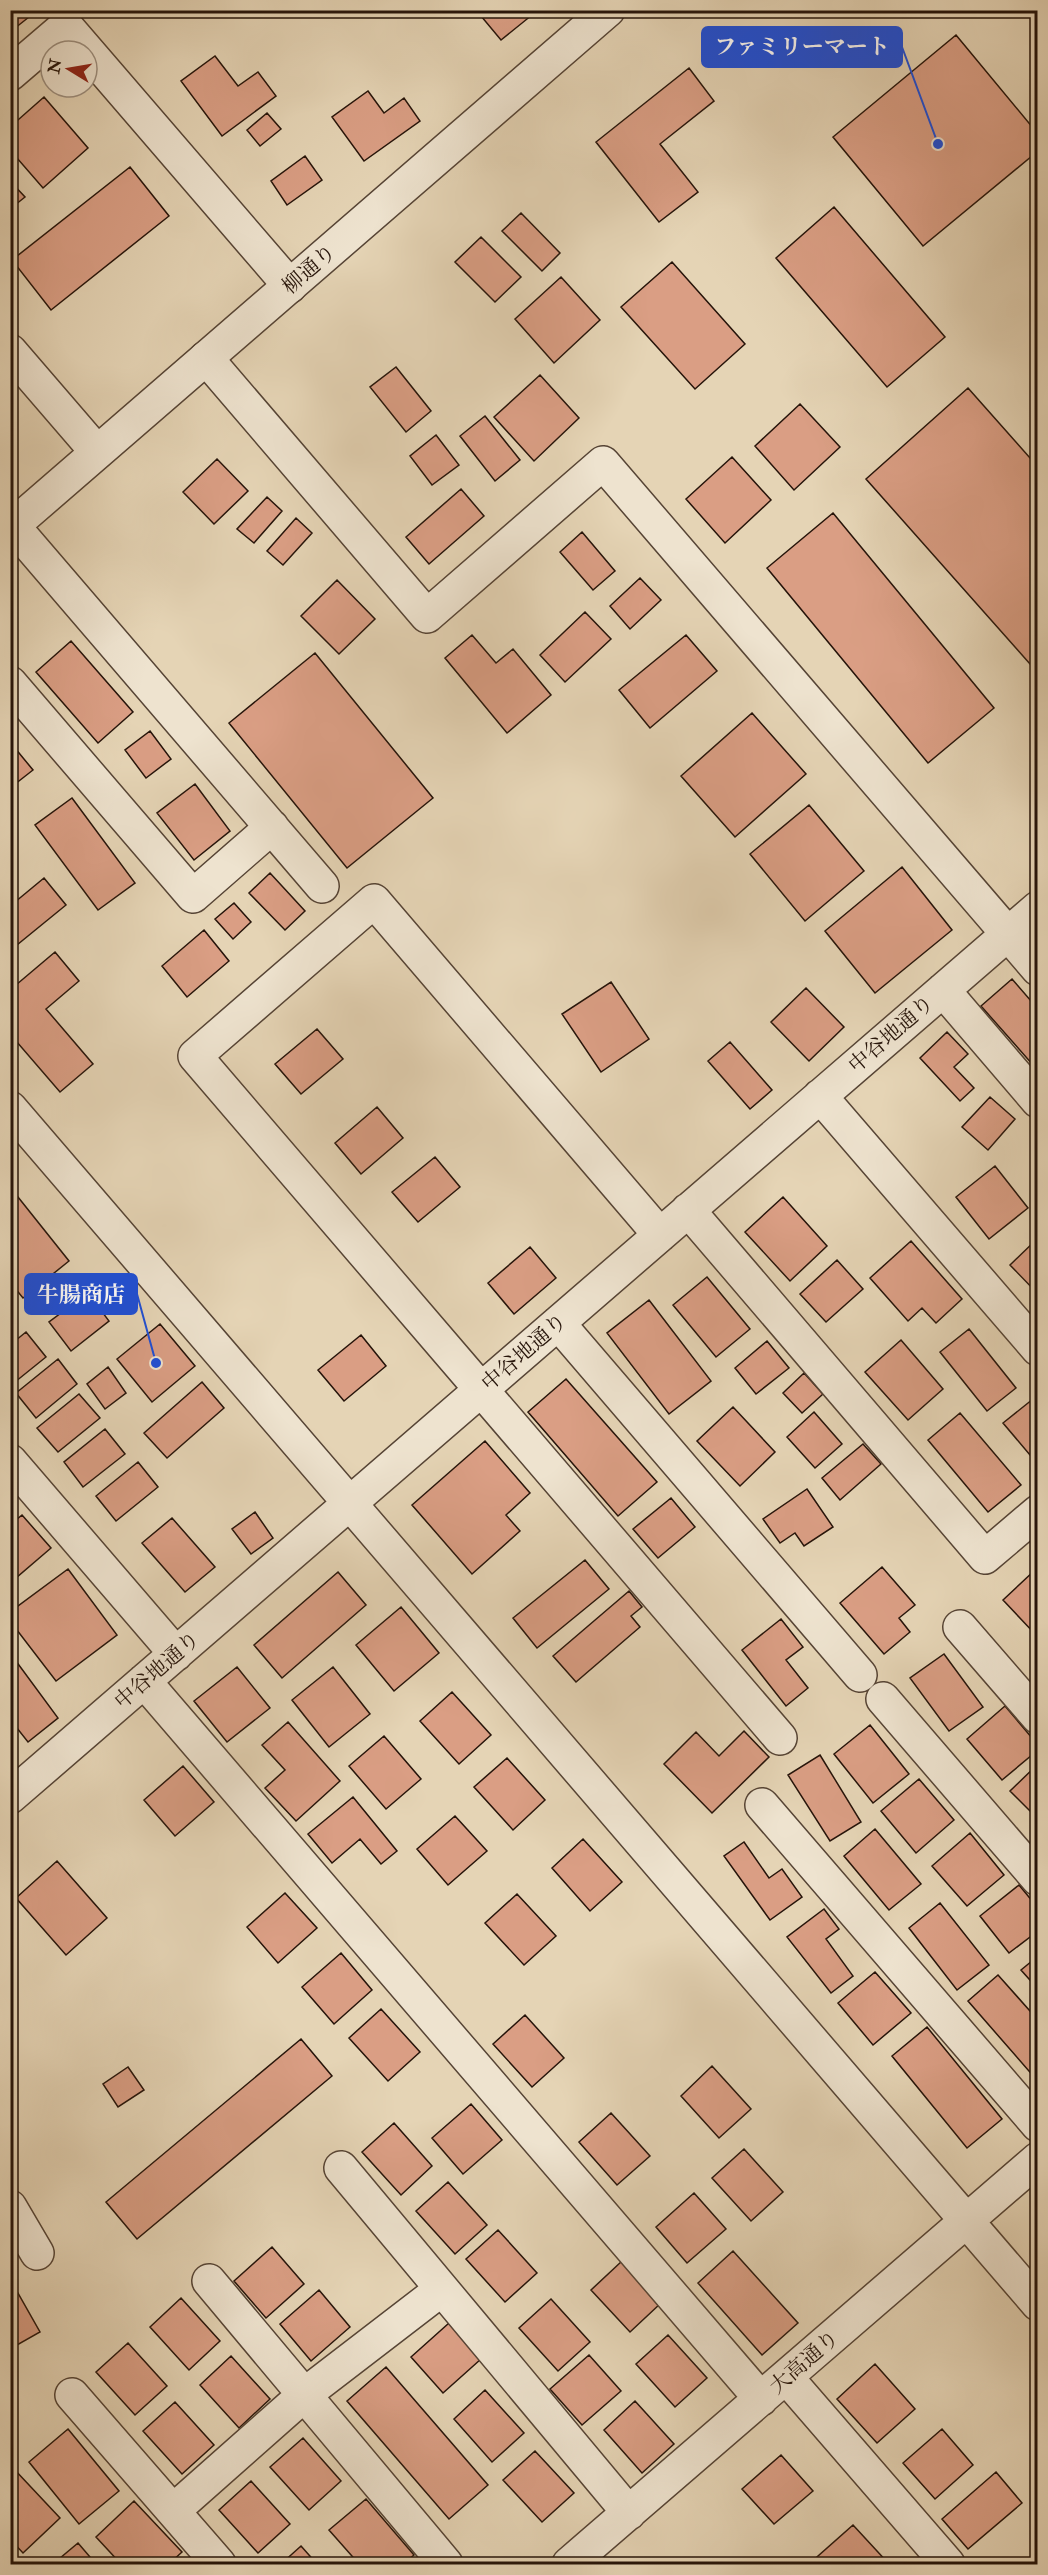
<svg xmlns="http://www.w3.org/2000/svg" width="1048" height="2575" viewBox="0 0 1048 2575" font-family="'IM FELL Double Pica','Noto Serif JP',serif">
<rect width="100%" height="100%" fill="#e5d4b5"/>
<filter id="stains"><feTurbulence type="fractalNoise" baseFrequency=".00333" numOctaves="4"/><feColorMatrix values="0 0 0 0 .2 0 0 0 0 .09 0 0 0 0 .02 0 0 0 .5 -.17"/></filter>
<radialGradient id="worn" r=".72"><stop offset=".6" stop-color="#630" stop-opacity="0"/><stop offset="1" stop-color="#630" stop-opacity=".3"/></radialGradient>
<!-- building -->
<path fill="#da9e84" stroke="#26140a" stroke-width="1.5" d="M10 10H23L29 17 10 32Z
M476 10H528L532 15 501 40Z
M956 35 1038 134V151L923 246 833 137Z
M215 56 238 86 258 72 276 96 222 136 181 81Z
M689 68 714 101 660 144 698 192 659 222 596 142Z
M368 91 384 113 404 98 420 121 364 161 332 117Z
M44 97 88 148 43 188 10 150V127Z
M267 113 281 129 260 146 247 130Z
M305 156 322 180 287 205 271 181Z
M130 167 169 216 51 310 12 260Z
M10 181 25 197 10 209Z
M834 207 945 337 887 387 776 258Z
M521 213 560 253 542 271 502 231Z
M481 237 521 277 495 302 455 262Z
M672 262 745 344 695 389 621 307Z
M561 277 600 320 554 363 515 319Z
M396 367 431 411 406 432 370 387Z
M540 375 579 418 534 461 494 417Z
M968 388 1038 467V673L866 479Z
M800 404 840 447 794 490 755 446Z
M485 416 520 460 495 481 460 436Z
M436 435 459 465 432 485 410 456Z
M732 457 771 500 725 543 686 499Z
M217 459 248 491 214 524 183 492Z
M461 489 484 516 429 564 406 537Z
M267 497 282 511 254 543 237 529Z
M833 513 994 708 928 763 767 568Z
M296 518 312 533 283 565 267 551Z
M582 532 615 571 593 590 560 552Z
M640 578 661 600 630 629 610 606Z
M337 580 375 619 339 654 301 616Z
M585 612 611 639 565 682 540 655Z
M472 635 496 663 513 649 551 695 507 733 445 658Z
M686 635 717 671 650 728 619 690Z
M71 641 133 712 98 743 36 672Z
M315 653 433 798 347 868 229 723Z
M752 713 806 774 735 837 681 776Z
M150 731 171 759 146 778 125 750Z
M10 742 33 770 10 788Z
M195 784 230 831 194 860 157 813Z
M72 798 135 883 98 910 35 825Z
M809 805 864 871 805 921 750 854Z
M902 867 952 930 875 993 825 931Z
M270 873 305 911 285 930 249 893Z
M44 878 66 905 12 949 10 896 15 902Z
M234 903 251 922 233 939 215 919Z
M204 930 229 961 187 997 162 966Z
M55 952 79 981 46 1009 93 1064 60 1092 10 1034V990Z
M1012 979 1038 1009V1061L1033 1065 981 1006Z
M611 982 649 1039 601 1072 562 1014Z
M806 988 844 1027 809 1061 771 1022Z
M317 1029 343 1059 301 1094 275 1064Z
M947 1032 968 1054 954 1067 974 1088 960 1101 920 1058Z
M730 1042 772 1090 750 1109 708 1061Z
M990 1097 1015 1119 988 1150 962 1127Z
M377 1107 403 1138 361 1174 335 1143Z
M435 1157 460 1187 418 1222 392 1192Z
M995 1166 1028 1208 989 1239 956 1197Z
M10 1187 69 1261 23 1298 10 1282Z
M783 1197 827 1246 790 1281 745 1232Z
M1038 1238V1294L1010 1265Z
M911 1241 962 1299 936 1323 922 1308 908 1321 870 1278Z
M530 1247 556 1278 514 1314 488 1283Z
M837 1260 863 1289 826 1322 800 1294Z
M707 1277 750 1329 716 1357 673 1305Z
M88 1293 109 1321 71 1351 49 1322Z
M649 1300 711 1381 669 1414 607 1333Z
M160 1324 195 1366 152 1402 117 1359Z
M969 1329 1016 1388 987 1411 940 1352Z
M26 1332 46 1357 10 1386V1345Z
M361 1335 386 1366 344 1401 318 1370Z
M901 1340 943 1389 908 1420 865 1372Z
M767 1341 789 1368 756 1394 735 1368Z
M58 1359 77 1384 36 1418 16 1393Z
M108 1367 126 1393 105 1409 87 1384Z
M804 1373 823 1394 802 1413 783 1393Z
M566 1379 657 1482 618 1516 528 1412Z
M202 1382 224 1408 167 1458 144 1433Z
M79 1394 100 1418 58 1452 37 1428Z
M1038 1395V1449L1030 1455 1003 1423Z
M733 1407 775 1452 740 1486 697 1441Z
M814 1412 842 1444 815 1468 787 1437Z
M960 1413 1021 1485 988 1512 928 1440Z
M105 1429 125 1454 83 1487 64 1462Z
M485 1441 530 1493 506 1515 520 1531 472 1574 412 1505Z
M863 1444 881 1464 840 1500 822 1478Z
M138 1462 158 1487 116 1521 96 1496Z
M807 1489 833 1527 804 1546 795 1533 780 1543 763 1519Z
M671 1498 695 1527 658 1558 633 1529Z
M255 1512 273 1538 251 1554 232 1529Z
M22 1515 51 1548 10 1583V1525Z
M172 1518 215 1567 185 1592 142 1543Z
M585 1560 609 1589 537 1648 513 1618Z
M882 1567 915 1605 899 1618 910 1632 884 1654 840 1603Z
M68 1569 117 1635 56 1681 10 1621V1612Z
M1035 1570 1038 1573V1631L1035 1634 1003 1600Z
M338 1572 366 1605 282 1678 254 1645Z
M629 1591 642 1607 631 1616 640 1627 576 1682 553 1656Z
M401 1607 439 1653 394 1691 356 1645Z
M781 1619 803 1647 786 1660 808 1688 786 1706 742 1650Z
M944 1654 983 1707 949 1731 910 1678Z
M13 1657 58 1718 28 1742 13 1723 10 1725Z
M237 1667 270 1708 227 1742 194 1701Z
M333 1667 370 1714 329 1747 292 1700Z
M452 1692 491 1735 459 1764 420 1721Z
M1005 1706 1038 1745V1750L1002 1780 967 1739Z
M288 1722 340 1781 296 1821 265 1788 285 1770 262 1745Z
M870 1725 909 1774 873 1803 834 1754Z
M744 1731 769 1757 712 1813 664 1764 696 1732 719 1756Z
M384 1736 421 1779 386 1809 349 1766Z
M820 1755 861 1822 830 1841 788 1775Z
M507 1758 545 1800 513 1830 474 1787Z
M1038 1764V1819L1010 1791Z
M183 1766 214 1802 175 1836 144 1800Z
M919 1779 954 1820 916 1853 881 1811Z
M353 1797 397 1851 381 1864 360 1839 332 1863 308 1834Z
M455 1816 487 1851 448 1885 417 1849Z
M875 1829 921 1884 889 1910 844 1856Z
M970 1833 1004 1875 967 1906 932 1866Z
M583 1839 622 1882 590 1911 552 1868Z
M744 1842 769 1878 782 1869 802 1897 770 1920 724 1856Z
M57 1861 107 1918 66 1955 16 1898Z
M1019 1885 1038 1908V1931L1009 1953 980 1916Z
M285 1893 317 1928 278 1963 247 1927Z
M517 1894 556 1936 524 1965 485 1923Z
M940 1903 989 1965 957 1990 909 1928Z
M824 1909 839 1929 826 1939 853 1976 831 1993 787 1937Z
M341 1953 372 1990 334 2024 302 1987Z
M1038 1956V1989L1021 1970Z
M875 1972 911 2013 873 2045 838 2003Z
M998 1975 1038 2020V2075L1035 2078 968 2001Z
M381 2009 420 2052 388 2081 349 2038Z
M525 2015 564 2058 532 2087 493 2044Z
M927 2027 1002 2119 967 2148 892 2056Z
M301 2039 332 2076 137 2239 106 2202Z
M712 2066 751 2109 719 2138 681 2096Z
M128 2067 144 2090 118 2107 103 2084Z
M471 2104 502 2140 463 2174 432 2138Z
M611 2113 650 2156 617 2185 579 2142Z
M394 2123 432 2166 401 2195 362 2152Z
M744 2149 783 2192 751 2221 712 2178Z
M448 2182 487 2225 455 2254 416 2211Z
M694 2193 726 2229 687 2263 656 2227Z
M498 2230 537 2273 505 2302 466 2259Z
M272 2247 304 2284 266 2318 234 2281Z
M733 2251 798 2323 762 2355 698 2283Z
M622 2261 661 2303 630 2332 591 2290Z
M10 2279 40 2332 10 2349Z
M319 2290 350 2327 311 2361 280 2324Z
M181 2298 220 2341 189 2370 150 2327Z
M551 2299 590 2342 558 2371 519 2328Z
M449 2323 481 2359 443 2393 411 2357Z
M668 2335 707 2378 675 2407 636 2364Z
M128 2343 167 2386 135 2415 96 2372Z
M589 2355 621 2391 582 2425 550 2389Z
M231 2356 270 2399 239 2428 200 2385Z
M875 2364 915 2409 877 2443 837 2399Z
M386 2367 488 2485 449 2519 347 2401Z
M485 2390 524 2433 492 2462 454 2419Z
M635 2401 674 2444 642 2473 604 2430Z
M175 2402 214 2445 182 2474 143 2431Z
M68 2429 119 2491 79 2524 29 2462Z
M942 2429 973 2465 935 2499 903 2463Z
M303 2438 341 2481 309 2510 270 2467Z
M535 2451 574 2493 542 2522 503 2480Z
M781 2455 813 2491 774 2524 742 2489Z
M14 2469 60 2518 23 2553 10 2539V2472Z
M996 2472 1022 2503 968 2549 942 2519Z
M251 2481 290 2524 258 2553 219 2510Z
M366 2499 414 2555 403 2564H359L329 2530Z
M134 2501 182 2552 169 2564H121L96 2537Z
M853 2525 889 2564H809Z
M78 2543 96 2564H53Z
M301 2546 317 2564H281Z"/>
<g fill="none" stroke-linecap="round" stroke-linejoin="round">
<!-- minor casing -->
<g stroke="#564435" stroke-width="36">
<path id="minor" d="M10 74 66 26 290 286
M10 351 97 452
M206 358 427 616 603 463 1038 969
M13 526 322 886
M10 683 193 896 272 827
M943 990 1038 1101
M820 1096 1038 1349
M10 1108 1038 2304
M688 1210 985 1557 1038 1512
M660 1235 374 901 195 1056 780 1738
M558 1323 860 1675
M10 1461 176 1654
M960 1627 1038 1717
M144 1681 761 2399
M883 1699 1038 1879
M10 1797 1038 908
M762 1805 1038 2125
M341 2168 629 2513
M10 2207 37 2253
M209 2281 446 2564
M786 2377 948 2564
M72 2395 219 2564
M173 2511 304 2395 442 2289
M569 2564 1038 2159"/>
</g>
<!-- tertiary casing -->
<g stroke="#564435" stroke-width="36">
<path id="tertiary" d="M10 528 608 10"/>
</g>
<!-- minor -->
<use href="#minor" stroke="#eee3cf" stroke-width="33"/>
<!-- tertiary -->
<use href="#tertiary" stroke="#eee3cf" stroke-width="33"/>
</g>
<g text-anchor="middle" stroke-width="4.5" stroke-linejoin="round" paint-order="stroke">
<!-- street labels -->
<g font-size="21" fill="#26140a" stroke="#eee3cf">
<text transform="translate(309 269) rotate(-41)" y="7">柳通り</text>
<text transform="translate(891 1034) rotate(-41)" y="7">中谷地通り</text>
<text transform="translate(524 1352) rotate(-41)" y="7">中谷地通り</text>
<text transform="translate(157 1670) rotate(-41)" y="7">中谷地通り</text>
<text transform="translate(804 2362) rotate(-41)" y="7">大高通り</text>
</g>
</g>
<!-- callouts -->
<path fill="none" stroke="#1d4ed8" stroke-width="2" d="M938 144L902 47M156 1363L137 1294"/>
<g fill="#1d4ed8" stroke="#eee3cf" stroke-width="2">
<circle cx="938" cy="144" r="6"/>
<circle cx="156" cy="1363" r="6"/>
</g>
<g fill="#1d4ed8" stroke="#1d4ed8" stroke-width="2">
<rect x="702" y="27" width="200" height="40" rx="6"/>
<rect x="25" y="1274" width="112" height="40" rx="6"/>
</g>
<g font-size="22" text-anchor="middle" font-weight="bold" fill="#fff">
<text x="802" y="54">ファミリーマート</text>
<text x="81" y="1302">牛腸商店</text>
</g>
<!-- margin -->
<rect width="1048" height="2575" fill="none" stroke="#e5d4b5" stroke-width="36"/>
<rect x="12" y="12" width="1024" height="2551" fill="none" stroke="#26140a" stroke-width="3"/>
<rect x="18" y="18" width="1012" height="2539" fill="none" stroke="#26140a" stroke-width="1.5"/>
<!-- north arrow -->
<g transform="translate(69 69) rotate(281)"><circle r="28" fill="#eee3cf" stroke="#9e9080" stroke-width="1.5"/>
<path d="M0-4.5L10 22L0 15L-10 22Z" fill="#8f2418"/>
<text y="-9" font-size="16" font-weight="bold" text-anchor="middle" fill="#26140a">N</text>
</g>
<rect width="100%" height="100%" filter="url(#stains)"/>
<rect width="100%" height="100%" fill="url(#worn)"/>
</svg>
